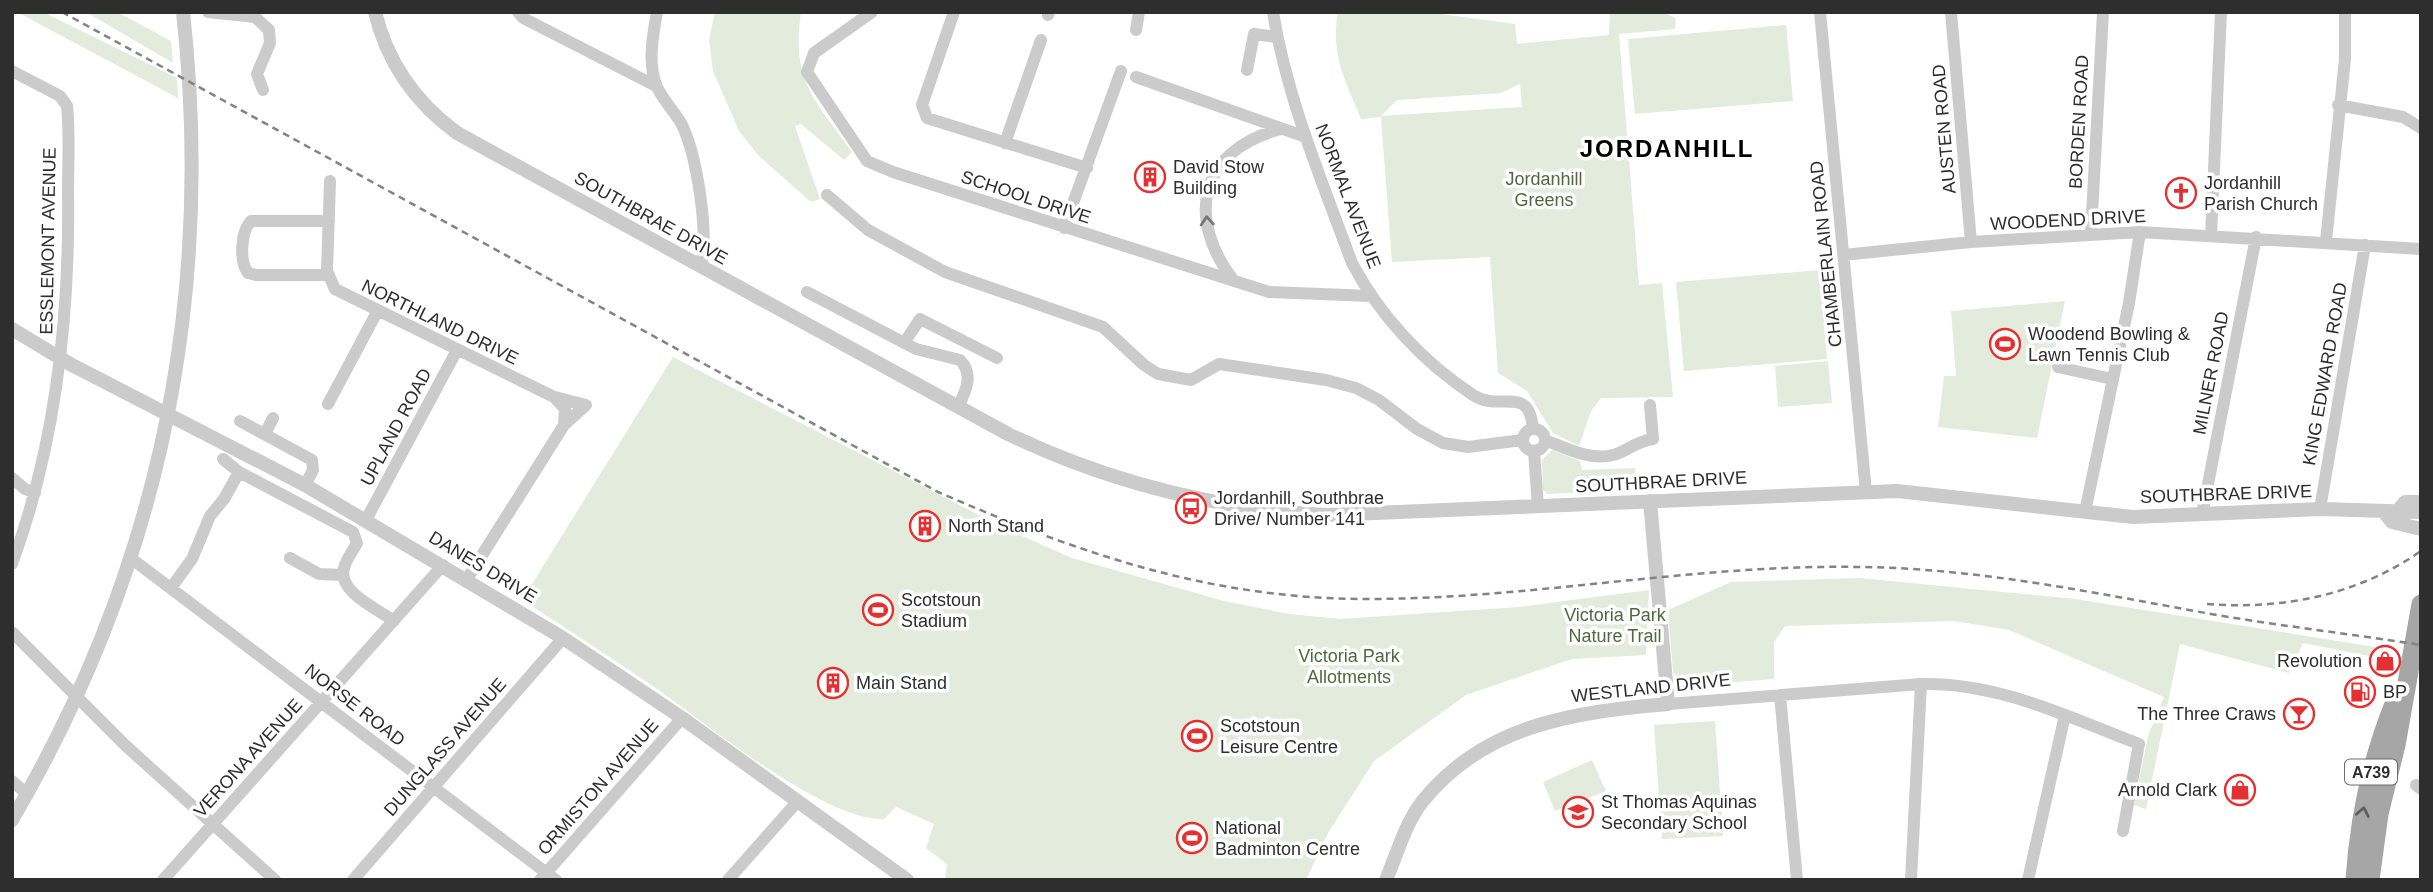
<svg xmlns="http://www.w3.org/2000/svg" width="2433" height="892" viewBox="0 0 2433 892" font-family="Arial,sans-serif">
<rect width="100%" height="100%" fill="#fff"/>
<!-- green -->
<path fill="#e3ebdc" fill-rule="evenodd" d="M17 12H43L177 78 178 98Z
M86 12H117L171 41 173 63Z
M715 12H801C791 81 814 99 852 152L844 160 801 124 795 126 820 199 811 202 758 155 739 131 713 71 709 40Z
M1338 12H1426L1515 24 1517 44 1609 35 1610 12H1661L1676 18 1675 29 1619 34 1639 285 1662 283 1673 397 1601 398 1591 411 1579 446 1553 433 1527 391 1498 373 1490 257 1392 262 1381 117 1361 119C1346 82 1330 54 1338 12ZM1520 84 1522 107 1381 116 1397 100 1501 93Z
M1786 25 1793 101 1635 114 1628 39Z
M1820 270 1827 359 1684 371 1676 282Z
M2065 301 2037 438 1938 427 1944 376H1956L1951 311Z
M673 357 1004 528 1072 558 1224 601 1289 614 1340 619 1519 607 1649 590 1646 655 1572 659 1466 695 1374 761 1328 833 1306 880H945L947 864 926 848 934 824 896 807 884 819C827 822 709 726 660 691 615 660 569 630 522 600Z
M1828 361 1832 403 1778 407 1775 366Z
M1552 450 1580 461 1582 470 1635 468 1637 489 1548 494 1543 490 1542 460Z
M1860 578 2075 599 2394 650 2389 660 2303 643 2289 673 2180 644 2146 809 2134 805 2148 736 2164 697 2009 630 1954 621 1785 626 1774 642V679L1685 686 1673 672 1668 610 1731 582Z
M1715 721 1723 836 1662 839 1654 725Z
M1592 760 1606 791 1555 811 1543 782Z"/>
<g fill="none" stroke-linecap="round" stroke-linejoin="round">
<!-- minor -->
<path stroke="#cbcbcb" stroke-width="12" d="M208 12 255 17 269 30 270 43 257 74 263 90
M518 12 523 18 656 86
M657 12C653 34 647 65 657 87 663 100 674 111 681 123 697 154 709 233 701 267
M872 12 814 53 807 72 867 161 893 172 1269 292 1371 296
M954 12 922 105 927 118 1087 168
M1273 12C1287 99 1322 181 1352 263 1380 316 1423 362 1473 395 1500 413 1529 383 1533 429
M1820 12 1866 492
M1951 12 1971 242
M1048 15 1049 12
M1136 30 1139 12
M1247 70 1254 34 1277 37
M12 71 60 96 67 106C70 134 68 163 68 191 70 318 56 444 12 564
M1136 77 1306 137
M2338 105 2403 117 2421 128
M1005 143 1041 40
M330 181 327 271 335 289 554 397 565 409 564 425 467 579
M827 195 868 230 945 272 1103 327 1144 365 1158 374 1191 380 1219 364 1326 380 1356 388 1379 400 1417 429 1443 443 1468 447 1522 440
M1064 228 1121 71
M2091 233 2103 12
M2211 236 2221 12
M2326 241 2345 59V12
M1843 255 1971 242 2140 232 2421 249
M327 275H256L248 273C239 261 241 231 251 221H329
M1234 281C1185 218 1199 150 1281 129
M807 292 916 349 960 360C974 374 966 391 958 407
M904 343 920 319 997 358
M2058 367 2112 379
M555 397 586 405 564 425
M328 404 377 312
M240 421 312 460 313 470 305 485
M1523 440a11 11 0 1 1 22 0a11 11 0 1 1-22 0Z
M265 434 273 418
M1545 440C1566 448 1590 461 1613 455 1627 452 1633 442 1653 439L1650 405
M1534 451 1538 507
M223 459 239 472 353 532 357 543C353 551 346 559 344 568 337 592 378 609 394 621
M12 478 25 489 35 493
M2320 509 2365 245
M2085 512 2129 303 2140 232
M2202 515 2256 237
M366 520 457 350
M290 558 319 574 343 575
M132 559 556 880
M171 588 192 559 210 516 224 499 239 472
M12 632 126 746 275 880
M1780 695 1797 880
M1668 704 1921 684C1998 682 2068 717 2139 744L2123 831
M12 781 27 794
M2416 785 2421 789
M163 880 443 565
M353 880 563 638
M540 880 682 718
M728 880 797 802
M1911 880 1921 684
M2028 880 2065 715"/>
<!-- tertiary -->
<path stroke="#cbcbcb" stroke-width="14" d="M375 12C387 62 416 103 457 133L1008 434C1110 483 1215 509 1327 515L1897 491 2133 517 2320 509 2421 512
M12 329 70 364 305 485 563 638 682 718 907 880
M2400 508 2405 502H2421
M2383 511 2392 522 2421 529
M12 820C159 569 215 301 183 12
M1386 880C1397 854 1405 824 1422 802 1484 724 1575 712 1668 704L1650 501"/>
<!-- primary -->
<path stroke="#a6a6a6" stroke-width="19" d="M2355 880C2359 819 2371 761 2394 704
M2370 880 2379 814 2396 745 2421 604"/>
<!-- rail -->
<path stroke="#838383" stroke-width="2.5" stroke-dasharray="7 5" stroke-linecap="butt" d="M62 12 938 492C1081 554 1210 599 1368 599 1532 599 1695 564 1859 567 1977 568 2095 593 2211 614 2281 626 2351 634 2421 645
M2207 604C2283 610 2358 595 2421 551"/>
</g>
<!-- one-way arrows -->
<defs><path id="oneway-chevron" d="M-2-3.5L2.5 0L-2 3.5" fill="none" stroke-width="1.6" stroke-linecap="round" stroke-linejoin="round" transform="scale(1.75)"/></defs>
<use stroke="#757575" href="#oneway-chevron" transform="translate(1207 221) rotate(-94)"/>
<use stroke="#5e5e5e" href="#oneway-chevron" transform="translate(2363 812) rotate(-79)"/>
<!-- icons -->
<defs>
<g id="building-ring" transform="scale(1.575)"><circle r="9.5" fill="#fff" stroke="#e53032" stroke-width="1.5"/><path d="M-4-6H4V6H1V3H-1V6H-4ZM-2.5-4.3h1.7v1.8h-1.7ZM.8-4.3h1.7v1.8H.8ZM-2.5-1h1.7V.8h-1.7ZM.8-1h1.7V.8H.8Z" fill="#e53032"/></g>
<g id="church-ring" transform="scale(1.575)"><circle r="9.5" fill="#fff" stroke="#e53032" stroke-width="1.5"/><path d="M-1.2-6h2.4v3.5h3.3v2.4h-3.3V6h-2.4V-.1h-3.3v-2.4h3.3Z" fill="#e53032"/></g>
<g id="stadium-ring" transform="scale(1.575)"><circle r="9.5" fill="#fff" stroke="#e53032" stroke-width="1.5"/><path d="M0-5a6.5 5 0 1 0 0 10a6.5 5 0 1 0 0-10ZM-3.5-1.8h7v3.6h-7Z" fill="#e53032"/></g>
<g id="bus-ring" transform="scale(1.575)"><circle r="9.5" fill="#fff" stroke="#e53032" stroke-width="1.5"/><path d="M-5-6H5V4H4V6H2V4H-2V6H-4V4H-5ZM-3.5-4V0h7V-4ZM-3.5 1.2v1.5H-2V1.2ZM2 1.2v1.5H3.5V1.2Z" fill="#e53032"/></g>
<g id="shop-ring" transform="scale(1.575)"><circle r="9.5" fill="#fff" stroke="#e53032" stroke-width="1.5"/><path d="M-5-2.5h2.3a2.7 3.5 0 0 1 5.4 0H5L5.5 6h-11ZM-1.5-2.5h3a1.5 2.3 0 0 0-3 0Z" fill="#e53032"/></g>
<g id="fuel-ring" transform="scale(1.575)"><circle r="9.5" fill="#fff" stroke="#e53032" stroke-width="1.5"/><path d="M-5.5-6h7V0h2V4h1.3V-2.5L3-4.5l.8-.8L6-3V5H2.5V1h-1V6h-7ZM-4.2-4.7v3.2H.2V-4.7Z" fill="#e53032"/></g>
<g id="bar-ring" transform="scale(1.575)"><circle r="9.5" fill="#fff" stroke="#e53032" stroke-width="1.5"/><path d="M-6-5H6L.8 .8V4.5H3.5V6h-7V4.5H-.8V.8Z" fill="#e53032"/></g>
<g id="school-ring" transform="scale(1.575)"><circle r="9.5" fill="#fff" stroke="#e53032" stroke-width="1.5"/><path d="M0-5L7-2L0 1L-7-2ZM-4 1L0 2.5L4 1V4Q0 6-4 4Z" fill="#e53032"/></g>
</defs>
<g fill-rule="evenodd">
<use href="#building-ring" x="1150" y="177"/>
<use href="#church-ring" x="2181" y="193"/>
<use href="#stadium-ring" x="2005" y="344"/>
<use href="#bus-ring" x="1191" y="508"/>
<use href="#building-ring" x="925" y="526"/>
<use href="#stadium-ring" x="878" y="610"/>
<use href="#shop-ring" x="2385" y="661"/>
<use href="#building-ring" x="833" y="683"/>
<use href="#fuel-ring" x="2360" y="692"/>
<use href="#bar-ring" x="2299" y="714"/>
<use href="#stadium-ring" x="1197" y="736"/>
<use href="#shop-ring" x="2240" y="790"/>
<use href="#school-ring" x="1578" y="812"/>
<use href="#stadium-ring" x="1192" y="838"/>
</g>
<g text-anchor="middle" stroke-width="7" stroke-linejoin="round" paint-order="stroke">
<!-- shield labels -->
<rect fill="#fff" stroke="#6d6d6d" stroke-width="2" x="2345" y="759.5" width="52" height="25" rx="5"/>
<g font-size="16" font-weight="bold" fill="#2e2e2e">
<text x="2371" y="778">A739</text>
</g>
<!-- street labels -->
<g font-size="18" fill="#2e2e2e" stroke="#fff">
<text transform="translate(2079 122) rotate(-87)" y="6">BORDEN ROAD</text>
<text transform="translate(1944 129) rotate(-95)" y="6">AUSTEN ROAD</text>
<text transform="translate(1348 196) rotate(69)" y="6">NORMAL AVENUE</text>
<text transform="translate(1026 197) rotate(18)" y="6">SCHOOL DRIVE</text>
<text transform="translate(651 218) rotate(29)" y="6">SOUTHBRAE DRIVE</text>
<text transform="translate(2068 220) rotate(-3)" y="6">WOODEND DRIVE</text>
<text transform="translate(48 241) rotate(-89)" y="6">ESSLEMONT AVENUE</text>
<text transform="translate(1826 254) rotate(-96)" y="6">CHAMBERLAIN ROAD</text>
<text transform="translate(440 322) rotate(26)" y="6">NORTHLAND DRIVE</text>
<text transform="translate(2211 373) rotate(-79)" y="6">MILNER ROAD</text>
<text transform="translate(2325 374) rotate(-80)" y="6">KING EDWARD ROAD</text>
<text transform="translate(396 427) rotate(-62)" y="6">UPLAND ROAD</text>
<text transform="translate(1661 482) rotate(-3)" y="6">SOUTHBRAE DRIVE</text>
<text transform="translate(2226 494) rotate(-2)" y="6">SOUTHBRAE DRIVE</text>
<text transform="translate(483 567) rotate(31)" y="6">DANES DRIVE</text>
<text transform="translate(1651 688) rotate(-6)" y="6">WESTLAND DRIVE</text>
<text transform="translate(355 705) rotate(38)" y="6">NORSE ROAD</text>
<text transform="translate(445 747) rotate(-49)" y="6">DUNGLASS AVENUE</text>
<text transform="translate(248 758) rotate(-48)" y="6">VERONA AVENUE</text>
<text transform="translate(598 787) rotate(-49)" y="6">ORMISTON AVENUE</text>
</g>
<!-- poi labels -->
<g font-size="18" fill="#2e2e2e" stroke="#fff" text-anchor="start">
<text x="1173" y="173">David Stow<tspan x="1173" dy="21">Building</tspan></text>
<text x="2204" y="189">Jordanhill<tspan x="2204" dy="21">Parish Church</tspan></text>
<text x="2028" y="340">Woodend Bowling &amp;<tspan x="2028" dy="21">Lawn Tennis Club</tspan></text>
<text x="1214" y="504">Jordanhill, Southbrae<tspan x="1214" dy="21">Drive/ Number 141</tspan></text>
<text x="948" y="532">North Stand</text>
<text x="901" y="606">Scotstoun<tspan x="901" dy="21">Stadium</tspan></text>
<text x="2362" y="667" text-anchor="end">Revolution</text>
<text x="856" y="689">Main Stand</text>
<text x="2383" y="698">BP</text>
<text x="2276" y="720" text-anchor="end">The Three Craws</text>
<text x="1220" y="732">Scotstoun<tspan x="1220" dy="21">Leisure Centre</tspan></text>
<text x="2217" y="796" text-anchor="end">Arnold Clark</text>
<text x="1601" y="808">St Thomas Aquinas<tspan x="1601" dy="21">Secondary School</tspan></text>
<text x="1215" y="834">National<tspan x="1215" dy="21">Badminton Centre</tspan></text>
</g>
<!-- park labels -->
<g font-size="18" fill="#4e6a3b" stroke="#fff">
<text x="1544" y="185">Jordanhill<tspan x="1544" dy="21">Greens</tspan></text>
<text x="1615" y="621">Victoria Park<tspan x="1615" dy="21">Nature Trail</tspan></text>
<text x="1349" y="662">Victoria Park<tspan x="1349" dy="21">Allotments</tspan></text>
</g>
<!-- district labels -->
<g font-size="24" font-weight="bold" letter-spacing="2" fill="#000" stroke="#fff">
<text x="1667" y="157">JORDANHILL</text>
</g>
</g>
<!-- border -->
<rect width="2433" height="892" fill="none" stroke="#2e2e2e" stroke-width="28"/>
</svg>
